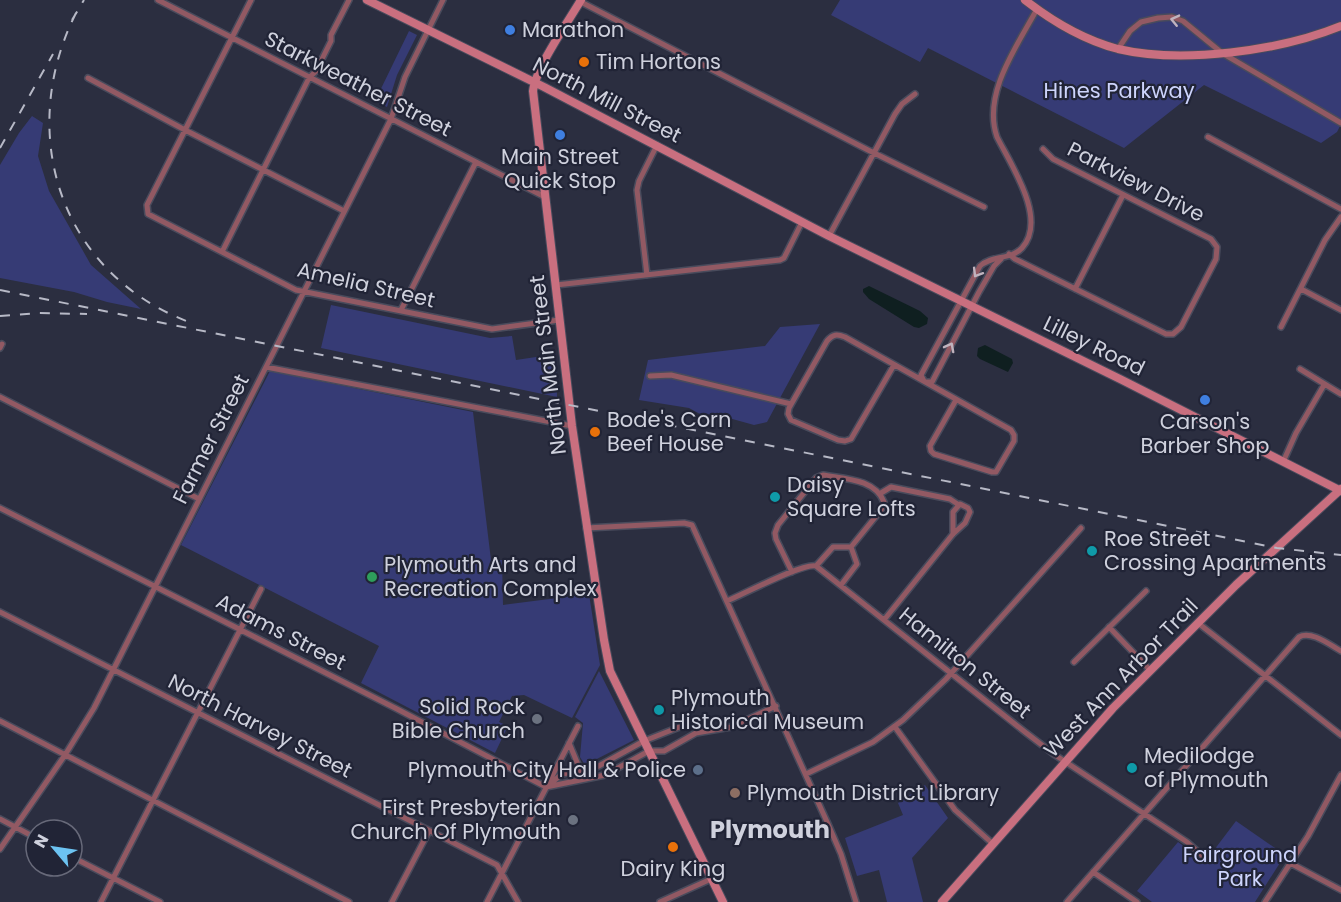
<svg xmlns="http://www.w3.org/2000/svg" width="1341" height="902" viewBox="0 0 1341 902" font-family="Poppins,sans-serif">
<rect width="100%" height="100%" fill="#2b2e40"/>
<!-- green -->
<path fill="#363b75" d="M840 0H1341V124L1337 132 1321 143 1204 85 1124 148 928 48 920 62 831 15Z
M409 31 417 35 397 75 387 107 375 101Z
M32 116 43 123 38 156 49 191 91 265 141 309 107 302 74 292 0 278V165L19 133Z
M331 305 490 338 512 336 516 360 556 354 557 397 321 348Z
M820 324 767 422 754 425 718 415 700 414 689 408 639 400 648 360 765 346 780 327Z
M270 371 473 412 491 560H502L503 605 589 594 600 665 572 718 524 695 512 696 499 722 508 726 495 753 361 683 379 646 181 545Z
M599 671 634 740 585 765 580 757 583 723 575 717Z
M925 785 948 818 912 858 923 902H887L879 870 857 876 845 838 903 815 898 803Z
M1236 821 1285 855 1255 902H1152L1137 891 1178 842 1205 862Z"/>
<!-- water -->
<path fill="#0f1f20" d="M869 286 920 311 928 318 927 324 919 328 914 327 869 299 863 292V289Z
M985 345 1012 359 1013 363 1008 372 980 359 977 356 978 348Z"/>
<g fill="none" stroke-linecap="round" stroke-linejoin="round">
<!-- street casing -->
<g stroke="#494b5c" stroke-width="8">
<path id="street" d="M158 0 545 197
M251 0 147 205 148 214 296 290 492 329 559 320
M579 1 868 150 984 207
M1118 49 1130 31 1141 22 1158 18 1172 17 1183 21 1222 53 1341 123
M88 78 185 130 344 211
M1208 137 1341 209
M829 236 895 114 902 104 915 94
M222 252 309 78 316 71 331 41V35L349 0
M1009 254 1015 259 1166 334H1173L1181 327 1216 259 1217 247 1211 239 1053 159 1043 149
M647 275 637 190 639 181 657 145
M556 285 780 260 784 258 802 222
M1075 289 1123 195
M1301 289 1341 310
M401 310 476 162
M1281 327 1325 240 1341 217
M0 348 2 344
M894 365 851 439 845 441 838 440 791 420 788 414 789 408 827 341C833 334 837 334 845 337L1011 430 1014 435V441L996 472H992L934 454 931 451 930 446 956 400
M266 367 572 426
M1300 369 1341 394
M650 376 671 375 791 404
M924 381 921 375 980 266C992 255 1011 260 1022 248 1048 219 1011 165 997 137 982 94 1017 46 1037 9
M927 382H932L979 292 994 266 1001 259
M0 397 199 499
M1283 462 1296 433 1324 385
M881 493 891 487 950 499 959 505
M0 508 397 709 546 787
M586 528 684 523 692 525 828 824 841 854 856 902
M816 566 833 547H851L857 564 841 585
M792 572 776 539 775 533 778 525 816 478 823 475C846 479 875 479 884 502L881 510 851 547
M727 601C742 595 804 562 816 566L1025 732 1055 755 1187 842 1205 858
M0 612 497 865 518 902
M884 620 953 534 965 523 970 512 968 508 960 504 953 512V534
M1198 623 1341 735
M1109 627 1150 670
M1074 662 1146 591
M0 721 349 902
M895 727 955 810 993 844
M569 743 584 779
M806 774 873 742 903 720 946 679 1081 528
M550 784 562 774 595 768 644 741 687 724H695L715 729
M546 787 605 775 649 751H664L696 733 731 727 776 706
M0 819 36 838
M0 849 65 755 94 708 391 119 405 77 443 0
M72 857 160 902
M1290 863 1341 890
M1093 872 1137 902
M101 902 261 589
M392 902 429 831
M487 902 578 726
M660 902 711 879
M1067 902 1299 637C1311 630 1330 645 1341 651
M1265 902 1308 836 1341 775"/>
</g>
<!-- secondary casing -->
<g stroke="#494b5c" stroke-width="10">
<path id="secondary" d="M367 0 544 87 829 236 1122 380 1341 491
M581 0C568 22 536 67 533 91L572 426 604 640 610 671 723 902
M1025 0C1052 21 1084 40 1118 49 1182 64 1280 51 1341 26
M942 902 1113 708 1236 585 1341 489"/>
</g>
<!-- street -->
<use href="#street" stroke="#925963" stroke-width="5"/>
<!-- secondary -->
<use href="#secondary" stroke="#c96f7f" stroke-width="8"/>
<!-- rail -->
<path stroke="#b7b9c6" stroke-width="2" stroke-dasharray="10 10" stroke-linecap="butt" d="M76 13C16 132 59 273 189 322
M72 20 84 0
M0 148 53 54
M0 290 1277 548 1341 555
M0 316 39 313 87 314"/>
</g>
<!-- one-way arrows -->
<defs><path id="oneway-chevron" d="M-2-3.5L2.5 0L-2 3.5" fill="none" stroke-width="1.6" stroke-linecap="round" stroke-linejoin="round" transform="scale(1.5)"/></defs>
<g stroke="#c0b3be">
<use href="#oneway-chevron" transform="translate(1175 20) rotate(-167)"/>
<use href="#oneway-chevron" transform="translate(977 273) rotate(121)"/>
<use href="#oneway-chevron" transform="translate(950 347) rotate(-62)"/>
</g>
<!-- markers -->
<g fill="#3f7fe0" stroke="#212436" stroke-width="2">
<circle cx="510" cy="30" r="6"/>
<circle cx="560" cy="135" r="6"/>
<circle cx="1205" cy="400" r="6"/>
</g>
<g fill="#e8710a" stroke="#212436" stroke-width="2">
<circle cx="584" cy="62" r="6"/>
<circle cx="595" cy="432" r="6"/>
<circle cx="673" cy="847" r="6"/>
</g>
<g fill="#0f9aa8" stroke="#212436" stroke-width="2">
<circle cx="775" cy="497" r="6"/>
<circle cx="1092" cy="551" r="6"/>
<circle cx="659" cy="710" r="6"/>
<circle cx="1132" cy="768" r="6"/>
</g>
<circle fill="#2e9e5b" stroke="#212436" stroke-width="2" cx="372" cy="577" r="6"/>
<g fill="#6b7280" stroke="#212436" stroke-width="2">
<circle cx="537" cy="719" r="6"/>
<circle cx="573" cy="820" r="6"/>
</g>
<circle fill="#5c6f8a" stroke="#212436" stroke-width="2" cx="698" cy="770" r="6"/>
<circle fill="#8d6e63" stroke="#212436" stroke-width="2" cx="735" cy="793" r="6"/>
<g text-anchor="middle" stroke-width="4.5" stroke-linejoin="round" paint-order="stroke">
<!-- poi labels -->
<g font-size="21" fill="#cfd1dd" stroke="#212436" text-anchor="start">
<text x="522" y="37">Marathon</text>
<text x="596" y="69">Tim Hortons</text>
<text x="560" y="164" text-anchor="middle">Main Street<tspan x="560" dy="24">Quick Stop</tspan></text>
<text x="607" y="427">Bode's Corn<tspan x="607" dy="24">Beef House</tspan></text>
<text x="1205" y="429" text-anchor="middle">Carson's<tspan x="1205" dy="24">Barber Shop</tspan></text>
<text x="787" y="492">Daisy<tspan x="787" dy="24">Square Lofts</tspan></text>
<text x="1104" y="546">Roe Street<tspan x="1104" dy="24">Crossing Apartments</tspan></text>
<text x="384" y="572">Plymouth Arts and<tspan x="384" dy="24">Recreation Complex</tspan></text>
<text x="671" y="705">Plymouth<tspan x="671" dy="24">Historical Museum</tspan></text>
<text x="525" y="714" text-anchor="end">Solid Rock<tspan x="525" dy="24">Bible Church</tspan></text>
<text x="1144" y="763">Medilodge<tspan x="1144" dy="24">of Plymouth</tspan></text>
<text x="686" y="777" text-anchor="end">Plymouth City Hall &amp; Police</text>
<text x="747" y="800">Plymouth District Library</text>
<text x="561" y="815" text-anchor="end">First Presbyterian<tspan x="561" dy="24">Church Of Plymouth</tspan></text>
<text x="673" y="876" text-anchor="middle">Dairy King</text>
</g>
<!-- street labels -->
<g font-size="21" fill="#cfd1dd" stroke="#212436">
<text transform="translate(358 84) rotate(27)" y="7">Starkweather Street</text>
<text transform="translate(607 100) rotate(27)" y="7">North Mill Street</text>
<text transform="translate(1136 182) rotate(27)" y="7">Parkview Drive</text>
<text transform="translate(366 285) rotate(13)" y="7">Amelia Street</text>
<text transform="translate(1094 346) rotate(26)" y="7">Lilley Road</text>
<text transform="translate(548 365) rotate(-97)" y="7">North Main Street</text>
<text transform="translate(211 439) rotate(-63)" y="7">Farmer Street</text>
<text transform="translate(281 632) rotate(27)" y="7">Adams Street</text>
<text transform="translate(965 663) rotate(39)" y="7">Hamilton Street</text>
<text transform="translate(1121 678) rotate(-46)" y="7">West Ann Arbor Trail</text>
<text transform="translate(260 726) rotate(27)" y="7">North Harvey Street</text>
</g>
<!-- park labels -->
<g font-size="21" fill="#cdd4fc" stroke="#212436">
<text x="1119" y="98">Hines Parkway</text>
<text x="1240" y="862">Fairground<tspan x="1240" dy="24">Park</tspan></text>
</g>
<!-- quarter labels -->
<g font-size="24" font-weight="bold" fill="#cfd1dd" stroke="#212436">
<text x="770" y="838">Plymouth</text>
</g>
</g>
<!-- north arrow -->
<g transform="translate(54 848) rotate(299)"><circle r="28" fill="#212436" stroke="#676979" stroke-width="1.5"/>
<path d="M0-4.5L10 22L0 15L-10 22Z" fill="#6cc3f2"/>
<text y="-9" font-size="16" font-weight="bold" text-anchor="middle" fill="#cfd1dd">N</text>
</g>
</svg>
